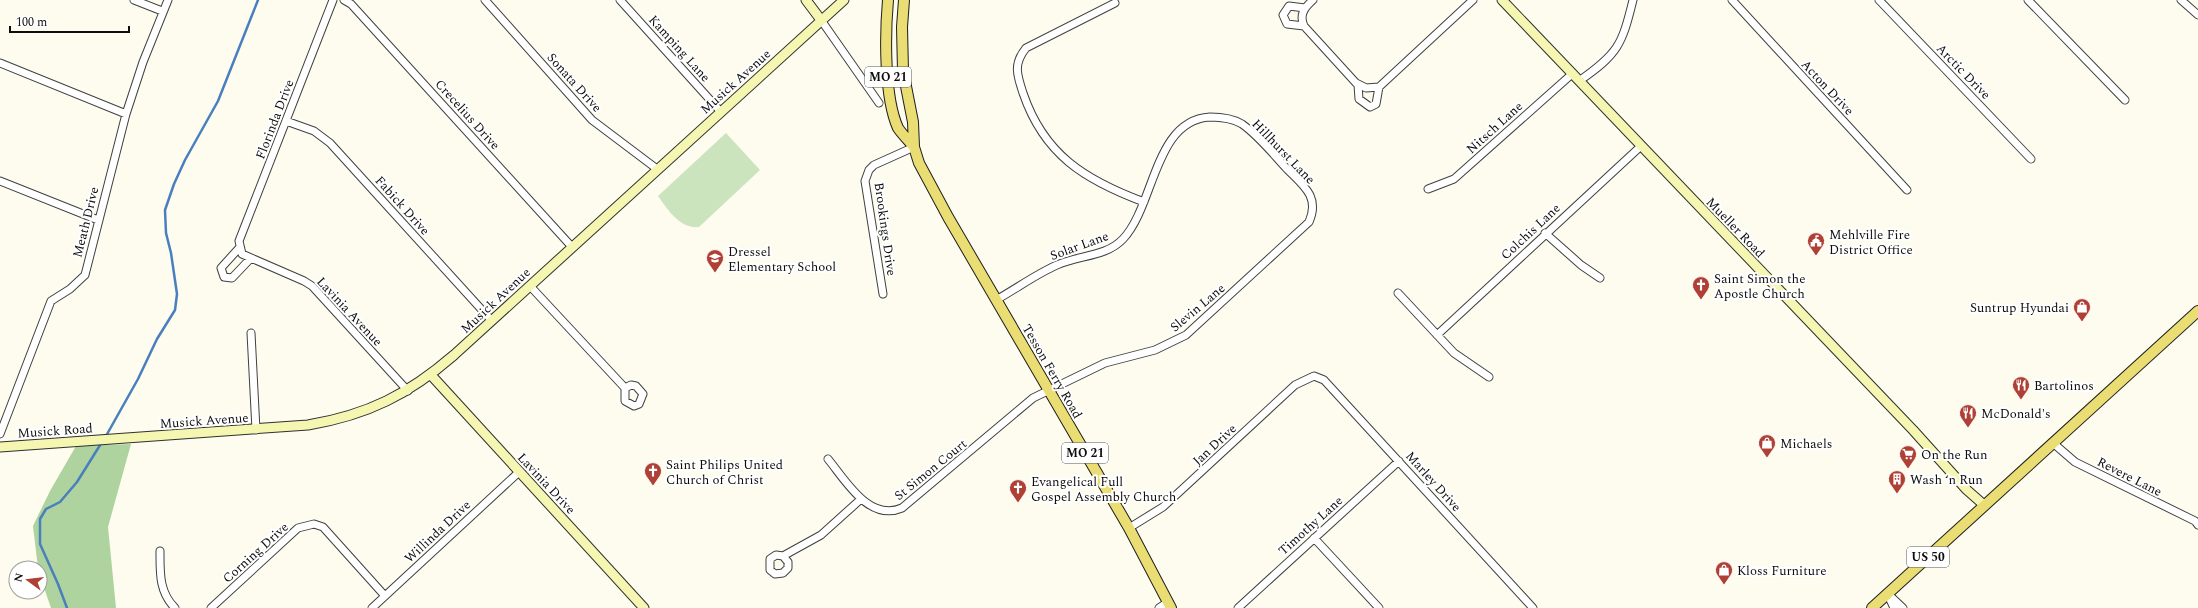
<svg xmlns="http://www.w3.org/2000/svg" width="2198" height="608" viewBox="0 0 2198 608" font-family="Spectral,serif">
<rect width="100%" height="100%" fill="#fdfcef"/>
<!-- green -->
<path fill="#cce4bd" d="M726 133 760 170 699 227C680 229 668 210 658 196Z"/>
<!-- forest -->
<path fill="#aed39e" d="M131 444 108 527 116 608H51L40 576V568H38L33 526 50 491 76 446Z"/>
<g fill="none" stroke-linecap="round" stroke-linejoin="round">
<!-- stream -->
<path stroke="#497fbe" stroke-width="2.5" d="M106 436 138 379 157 339 175 310 177 294 171 253 166 233 165 210 174 184 185 160 218 101 258 0
M67 608 58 584 40 544V519L46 509 60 502 77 482 102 442"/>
<!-- street casing -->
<g stroke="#404040" stroke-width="9">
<path id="street" d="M134 0 162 11
M333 0 239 241 242 254 304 281 312 286 408 391
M344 0 351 4 572 247
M485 0 592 120 657 169
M620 0 721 112
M1313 0C1304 8 1299 15 1304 26L1356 83 1366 88 1379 87 1473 0
M1732 0 1907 190
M1879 0 2031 159
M2028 0 2125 100
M2181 0 2198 15
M1115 3 1026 48C1013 64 1017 75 1023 93 1044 155 1085 180 1144 202
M821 20 879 103
M1304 26 1287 24 1283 15 1289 6 1305 8
M0 63 126 114
M1579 81C1618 54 1622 45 1633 0
M1358 85 1359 99 1370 107 1376 104 1379 87
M286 121 314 131 330 143 492 321
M0 181 98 220
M1428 189 1454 179 1572 74
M1545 233 1581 265 1600 278
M240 247 221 268 224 277 232 278 250 259
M530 286 625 388 631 385 636 386 643 394 639 404 634 406 625 401V388
M1398 293 1454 353 1489 377
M883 294 865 181 869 170 874 165 914 147
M251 333 256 430
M1437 335 1641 146
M0 434 51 301 70 289 85 275 126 114 143 62 168 0
M2053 443 2075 462 2195 521 2198 525
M828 459C846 481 869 522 902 508L1033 398 1105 363 1155 350 1186 335 1309 222C1320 197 1304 186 1287 169 1273 154 1259 136 1242 124 1232 118 1221 117 1210 117 1154 120 1155 205 1123 239 1106 257 1079 255 1057 265 1036 274 1016 289 996 300
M1129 528 1163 507 1295 385 1314 376 1324 380 1533 608
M1314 538 1379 608
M160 551C160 573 159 592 175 608
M783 556 788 562V568L783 573 775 574 770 570V559L776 555 783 556 821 535 861 499
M1887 593 1903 608
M1888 595 1894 608
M211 608 298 528 314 524 323 527 385 596
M372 608 519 472
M1159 608 1168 602
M1238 608 1399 461"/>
</g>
<!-- secondary casing -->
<g stroke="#2f2f2f" stroke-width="11">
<path id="secondary" d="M806 0 821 20
M1502 0 1913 430 1967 490 1984 505
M431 375 644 608
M0 447 308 425C368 415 409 394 454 355L844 0"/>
</g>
<!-- primary casing -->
<g stroke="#1e1e1e" stroke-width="12">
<path id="primary" d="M888 0C885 34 884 97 898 128 902 134 909 141 914 147
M904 0 902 27 903 71 913 122 914 147 919 163 948 217 1129 528 1171 608
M1872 608 2198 311"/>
</g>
<!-- street -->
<use href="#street" stroke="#fff" stroke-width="7"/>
<!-- secondary -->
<use href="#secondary" stroke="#f4f6b2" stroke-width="9"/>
<!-- primary -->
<use href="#primary" stroke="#e9dd74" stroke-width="10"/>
</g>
<!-- icons -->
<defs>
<g id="civic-pin" transform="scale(0.9)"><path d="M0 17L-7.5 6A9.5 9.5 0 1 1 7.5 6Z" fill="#ae4035" stroke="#fff"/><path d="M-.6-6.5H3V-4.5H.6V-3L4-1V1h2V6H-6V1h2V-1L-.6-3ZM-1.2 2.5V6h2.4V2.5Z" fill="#fff"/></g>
<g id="school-pin" transform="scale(0.9)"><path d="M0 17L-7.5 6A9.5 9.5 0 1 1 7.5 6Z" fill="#ae4035" stroke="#fff"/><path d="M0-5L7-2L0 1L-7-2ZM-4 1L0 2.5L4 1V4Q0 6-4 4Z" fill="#fff"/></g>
<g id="church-pin" transform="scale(0.9)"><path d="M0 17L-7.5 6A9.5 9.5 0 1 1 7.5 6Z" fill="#ae4035" stroke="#fff"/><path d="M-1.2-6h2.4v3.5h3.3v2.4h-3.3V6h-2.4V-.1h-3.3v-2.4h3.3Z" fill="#fff"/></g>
<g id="shop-pin" transform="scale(0.9)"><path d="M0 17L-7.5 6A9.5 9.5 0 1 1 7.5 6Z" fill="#ae4035" stroke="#fff"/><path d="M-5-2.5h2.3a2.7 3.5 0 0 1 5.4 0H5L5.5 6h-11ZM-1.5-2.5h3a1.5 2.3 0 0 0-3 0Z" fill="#fff"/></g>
<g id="restaurant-pin" transform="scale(0.9)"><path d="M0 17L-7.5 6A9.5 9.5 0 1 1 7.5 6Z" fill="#ae4035" stroke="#fff"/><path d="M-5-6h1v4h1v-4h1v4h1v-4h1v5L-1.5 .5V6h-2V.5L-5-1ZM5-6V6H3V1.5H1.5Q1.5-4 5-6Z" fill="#fff"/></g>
<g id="supermarket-pin" transform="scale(0.9)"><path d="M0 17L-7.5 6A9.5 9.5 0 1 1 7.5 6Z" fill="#ae4035" stroke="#fff"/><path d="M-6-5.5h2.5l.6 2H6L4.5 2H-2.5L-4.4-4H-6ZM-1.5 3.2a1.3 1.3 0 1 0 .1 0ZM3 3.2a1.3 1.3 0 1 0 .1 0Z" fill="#fff"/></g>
<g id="building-pin" transform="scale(0.9)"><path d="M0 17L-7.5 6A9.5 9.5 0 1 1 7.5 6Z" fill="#ae4035" stroke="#fff"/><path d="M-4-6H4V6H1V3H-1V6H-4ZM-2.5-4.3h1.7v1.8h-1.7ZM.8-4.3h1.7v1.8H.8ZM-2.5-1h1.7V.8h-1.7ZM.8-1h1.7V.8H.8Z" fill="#fff"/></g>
</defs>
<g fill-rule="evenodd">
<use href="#civic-pin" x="1816" y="241"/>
<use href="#school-pin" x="715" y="258"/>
<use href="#church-pin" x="1701" y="285"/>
<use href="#shop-pin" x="2082" y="307"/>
<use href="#restaurant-pin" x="2021" y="385"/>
<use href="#restaurant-pin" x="1968" y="413"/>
<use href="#shop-pin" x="1767" y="443"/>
<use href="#supermarket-pin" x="1908" y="454"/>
<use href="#church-pin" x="653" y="471"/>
<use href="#building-pin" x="1897" y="479"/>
<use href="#church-pin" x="1018" y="488"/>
<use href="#shop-pin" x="1724" y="570"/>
</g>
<g text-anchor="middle" stroke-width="4" stroke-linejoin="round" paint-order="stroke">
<!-- shield labels -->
<g fill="#fff" stroke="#565656" stroke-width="1">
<rect x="865" y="67" width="46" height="20" rx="3"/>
<rect x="1062" y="443" width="46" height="20" rx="3"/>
<rect x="1907" y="547" width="42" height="20" rx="3"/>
</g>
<g font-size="12" font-weight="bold" fill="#0d0d0d">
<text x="888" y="81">MO 21</text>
<text x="1085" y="457">MO 21</text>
<text x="1928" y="561">US 50</text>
</g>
<!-- street labels -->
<g font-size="13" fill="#0d0d0d" stroke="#fff">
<text transform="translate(680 48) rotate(48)" y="5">Kamping Lane</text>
<text transform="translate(1964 71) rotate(46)" y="5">Arctic Drive</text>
<text transform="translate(735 81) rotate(-42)" y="5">Musick Avenue</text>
<text transform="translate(575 82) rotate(48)" y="5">Sonata Drive</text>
<text transform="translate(1828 87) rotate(47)" y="5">Acton Drive</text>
<text transform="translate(468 114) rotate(48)" y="5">Crecelius Drive</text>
<text transform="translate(274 119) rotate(-69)" y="5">Florinda Drive</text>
<text transform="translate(1494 127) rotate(-42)" y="5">Nitsch Lane</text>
<text transform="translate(1284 151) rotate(46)" y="5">Hillhurst Lane</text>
<text transform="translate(403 205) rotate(48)" y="5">Fabick Drive</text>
<text transform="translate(85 222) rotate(-76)" y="5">Meath Drive</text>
<text transform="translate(1736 227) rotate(46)" y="5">Mueller Road</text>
<text transform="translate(886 229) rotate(82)" y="5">Brookings Drive</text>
<text transform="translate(1530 231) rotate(-43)" y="5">Colchis Lane</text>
<text transform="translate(1079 245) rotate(-20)" y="5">Solar Lane</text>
<text transform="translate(495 300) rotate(-43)" y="5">Musick Avenue</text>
<text transform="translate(1197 307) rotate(-40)" y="5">Slevin Lane</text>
<text transform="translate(350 311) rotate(47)" y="5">Lavinia Avenue</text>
<text transform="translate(1053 371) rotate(60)" y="5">Tesson Ferry Road</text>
<text transform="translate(204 420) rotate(-4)" y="5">Musick Avenue</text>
<text transform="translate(55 430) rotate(-4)" y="5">Musick Road</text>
<text transform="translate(1214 444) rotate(-43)" y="5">Jan Drive</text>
<text transform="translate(930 469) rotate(-39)" y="5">St Simon Court</text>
<text transform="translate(2130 476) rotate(27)" y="5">Revere Lane</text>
<text transform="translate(1434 481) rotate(48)" y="5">Marley Drive</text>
<text transform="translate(547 483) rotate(47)" y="5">Lavinia Drive</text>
<text transform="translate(1310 525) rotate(-42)" y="5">Timothy Lane</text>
<text transform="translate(437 531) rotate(-43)" y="5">Willinda Drive</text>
<text transform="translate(255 552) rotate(-42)" y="5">Corning Drive</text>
</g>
<!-- poi labels -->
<g font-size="13" fill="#0d0d0d" stroke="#fff" text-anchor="start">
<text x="1829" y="239">Mehlville Fire<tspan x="1829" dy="15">District Office</tspan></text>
<text x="728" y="256">Dressel<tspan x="728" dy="15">Elementary School</tspan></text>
<text x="1714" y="283">Saint Simon the<tspan x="1714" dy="15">Apostle Church</tspan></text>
<text x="2069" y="312" text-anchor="end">Suntrup Hyundai</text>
<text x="2034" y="390">Bartolinos</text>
<text x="1981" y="418">McDonald's</text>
<text x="1780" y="448">Michaels</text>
<text x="1921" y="459">On the Run</text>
<text x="666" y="469">Saint Philips United<tspan x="666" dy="15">Church of Christ</tspan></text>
<text x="1910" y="484">Wash ‘n Run</text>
<text x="1031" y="486">Evangelical Full<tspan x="1031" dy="15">Gospel Assembly Church</tspan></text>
<text x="1737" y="575">Kloss Furniture</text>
</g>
</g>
<!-- north arrow -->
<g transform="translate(28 580) rotate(285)"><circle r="19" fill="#ffffff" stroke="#9e9e9e"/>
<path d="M0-3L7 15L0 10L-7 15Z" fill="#ae4035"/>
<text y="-6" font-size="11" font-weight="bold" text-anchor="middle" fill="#0d0d0d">N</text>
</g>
<!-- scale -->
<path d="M10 26v6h119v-6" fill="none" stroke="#0d0d0d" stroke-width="2"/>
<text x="16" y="26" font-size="12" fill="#0d0d0d" stroke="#ffffff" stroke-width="3" paint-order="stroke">100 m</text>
</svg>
